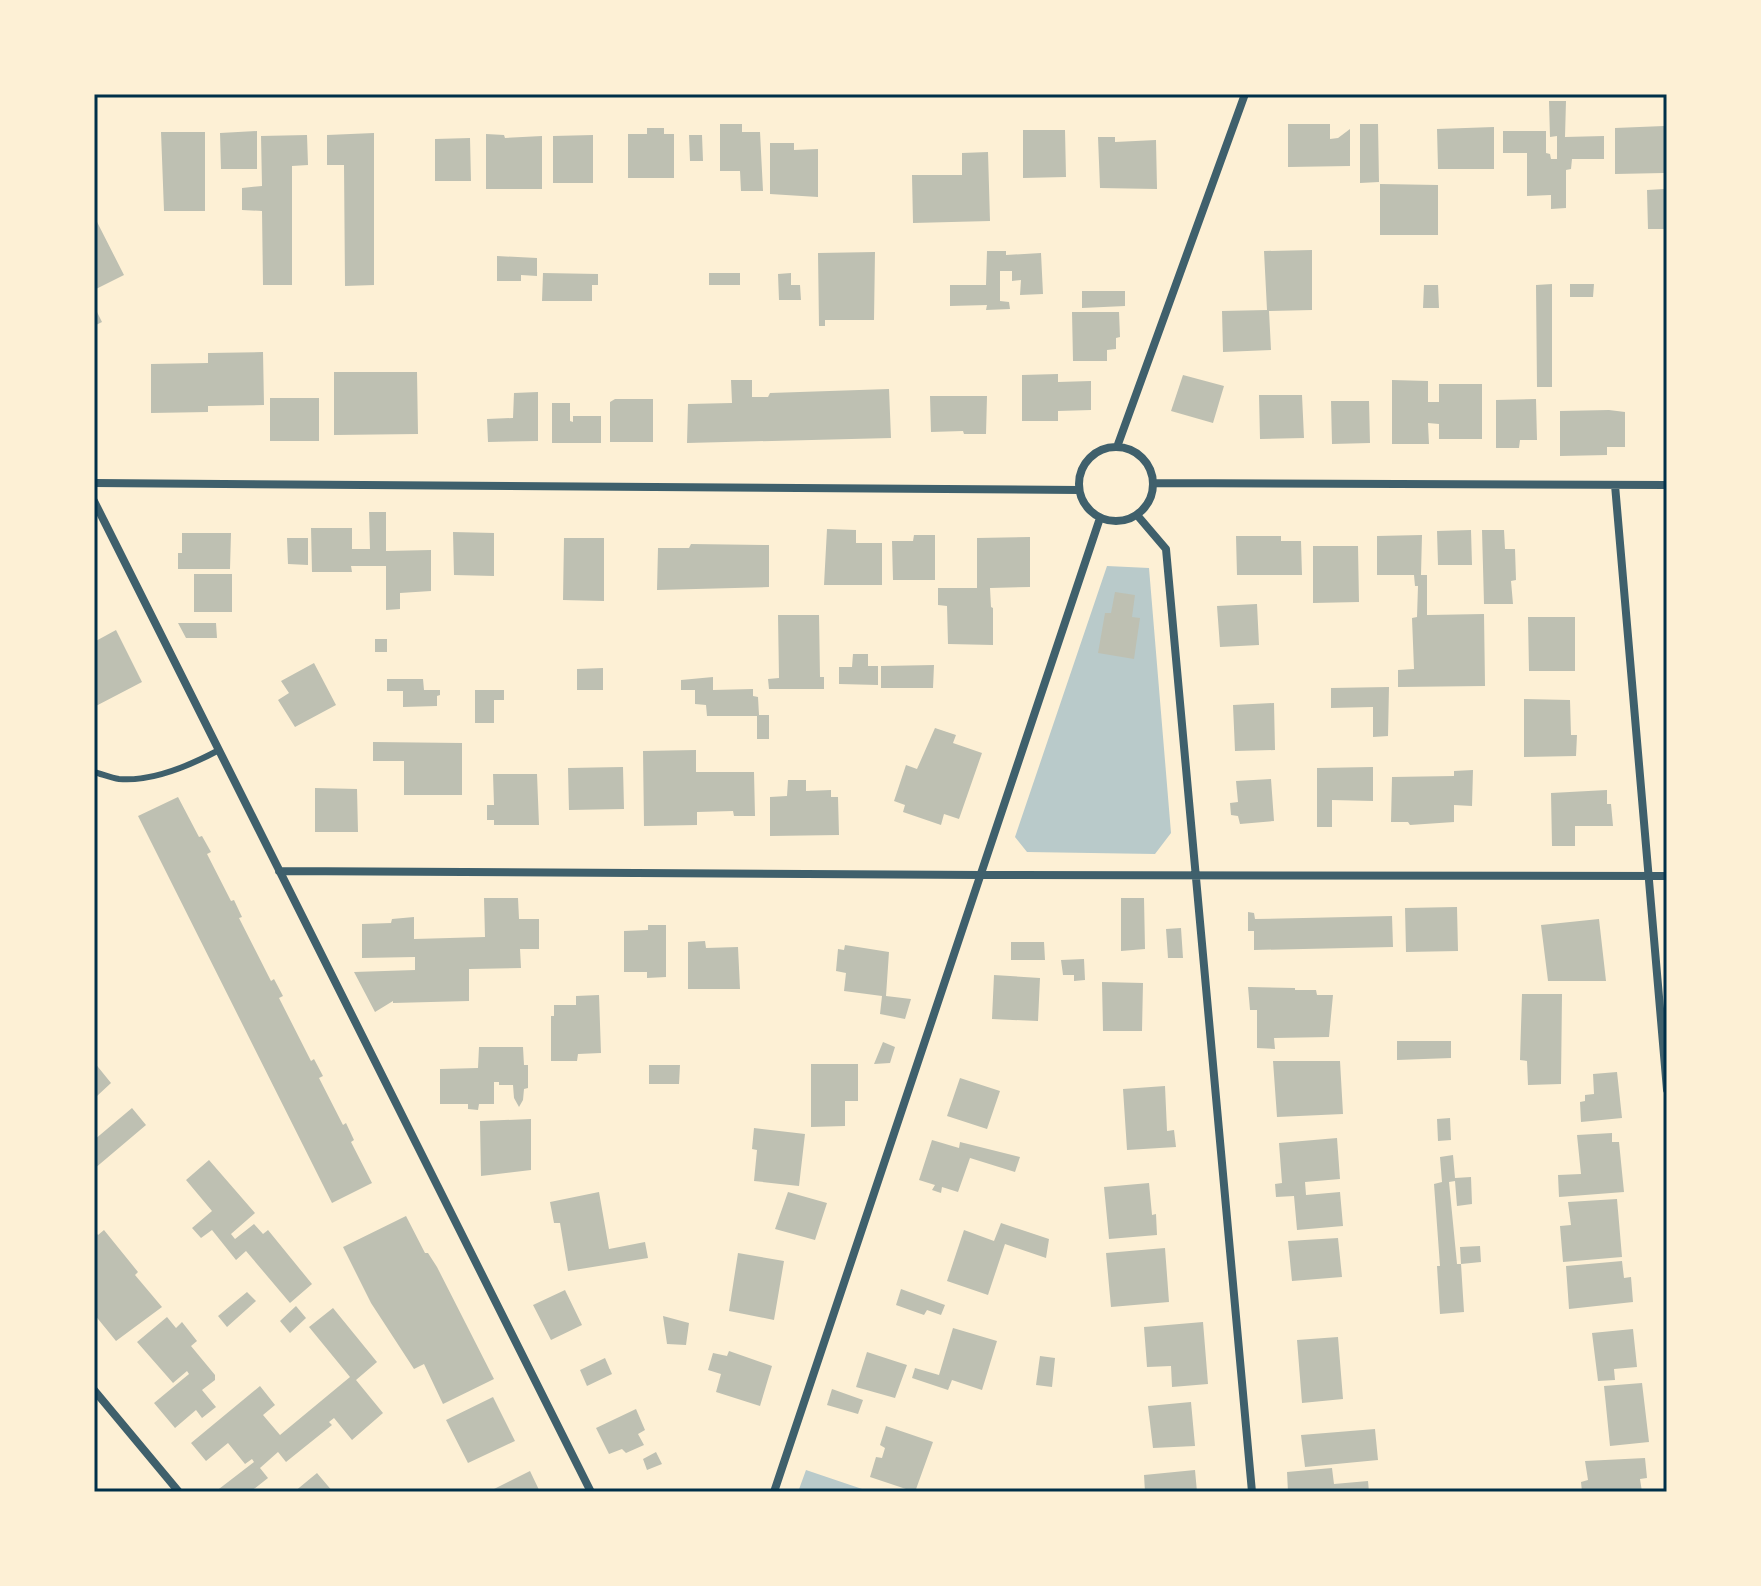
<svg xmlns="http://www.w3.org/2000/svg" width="1761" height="1586" viewBox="0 0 1761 1586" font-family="'Sofia Sans Condensed',sans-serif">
<rect width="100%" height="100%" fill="#fdf0d5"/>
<!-- green -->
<path fill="#b9caca" d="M1107 566 1149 568 1171 833 1155 854 1027 852 1015 837Z
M806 1470 871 1492H798Z"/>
<!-- building -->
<path fill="#bec0b2" d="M1549 101H1566L1565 137 1604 136V159H1572L1571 169 1566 170V208L1551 209V195L1527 196V153H1503V131H1546V153L1550 154 1551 159H1557V136L1550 137Z
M720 124H742V132H760L763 191H741L740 171H720Z
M1288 124H1330V139L1338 138 1350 129V166L1288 167Z
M1360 124H1378L1379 182 1360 183Z
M1664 126H1667V183H1664V173L1615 174V128Z
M1494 127V169H1438L1437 129Z
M647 128H664V134H674V178H628V134H647Z
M1023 130H1065L1066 177 1023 178Z
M257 131V169H221L220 133Z
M161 132H205V211H164Z
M374 133V285L345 286 344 165H327V135Z
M486 134 504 135 505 138 542 136V189H486Z
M307 135 308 165 292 166V285H263L262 211 242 210V188L262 186 261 136Z
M593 135V183H553V136Z
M689 135H702L703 161H690Z
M1098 137H1115V142L1156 140 1157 189 1100 188Z
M470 138 471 181H435V139Z
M770 143H794V150L818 149V197L770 194Z
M988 152 990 221 913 223 912 175H962V153Z
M1380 184 1438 185V235H1380Z
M1664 189V229H1648L1647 190Z
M94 216 124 275 94 290Z
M1312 250V310L1269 311 1271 350 1223 352 1222 311 1267 310 1264 251Z
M987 251H1006V255L1041 253 1043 294 1020 295 1021 280 1012 281V271H1000V301L1009 302 1010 309 986 310 987 305 950 306V285H986Z
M875 252 874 320H825V326H819L818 253Z
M497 256 537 258V276L521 275V281H497Z
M543 273 598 274V285H592V301H542Z
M709 273H740V285H709Z
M791 273V285H800L801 300H779L778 274Z
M1552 284V387H1537L1536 285Z
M1570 284H1594L1593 297H1570Z
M1424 285H1438L1439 308H1423Z
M1082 291H1125V306L1082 308Z
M94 306 102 322 94 326Z
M1072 312H1119L1120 337 1116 338V349L1107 350V361H1073Z
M263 352 264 405 208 406V412L151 413V364L208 363V353Z
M334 372H417L418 434 334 435Z
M1058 374V382L1091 381V410L1058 411V421H1022V375Z
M1183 375 1224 386 1213 423 1171 411Z
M731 380H752V397H768L770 393 889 389 891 438 687 443 688 404 732 403Z
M1392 380 1428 381V402H1439V384H1482V439H1439V424L1428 423 1429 444H1392Z
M538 392V441L488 442 487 419 513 418 514 393Z
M1259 395H1302L1304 438 1260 439Z
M930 396H987L986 434H964L963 431 931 432Z
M270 398H319V441H270Z
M615 399H653V442H610V402Z
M1536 399 1537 440H1520L1519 448H1496V400Z
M1331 401H1369L1370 443 1332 444Z
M552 403H570V421L573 422V416H601V443H552Z
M1609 410 1625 412V447H1607V455L1560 456V411Z
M369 512H386V551L431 550V591L400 593V609L386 610V566H351L352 572H312L311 528H352V549H370Z
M827 529 856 530V543H882V585H824Z
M1471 530 1472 565H1438L1437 531Z
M1482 530H1504L1505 549H1515L1516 580 1511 581 1513 604H1484Z
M453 532 494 533V576L454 575Z
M182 533H231L230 569H178V553H182Z
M914 535H935V580H893L892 541H913Z
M1422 535 1421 575H1427V615L1484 614 1485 686 1398 687V670L1414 669 1412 618 1417 617 1418 586H1415L1414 575H1377V536Z
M1236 536H1281V541H1301L1302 575H1237Z
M1030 537V587L990 588 991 607 993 608V645L948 644 947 606 938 605V588H977V538Z
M287 538H308V565L288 564Z
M564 538H604V601L563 600Z
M691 544 769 545V587L657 590 658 548H689Z
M1313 546H1358L1359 602 1313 603Z
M194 574H232V612H194Z
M1115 592 1135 595 1132 617 1140 618 1134 659 1098 653 1105 613H1111Z
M1257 604 1259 645 1220 647 1217 606Z
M778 615H819L820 677H824V689H769L768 679 779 678Z
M1528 617H1575V671H1529Z
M178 623H216L217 638H186Z
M116 630 142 682 94 707V642Z
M375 639H387V652H375Z
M853 654H868V666H878V685L839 684V667H852Z
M314 663 336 705 295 727 278 700 289 693 281 681Z
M934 665 933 688H881V666Z
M603 668V690H577V669Z
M713 677V690L753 689V696L758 697 759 715H769V739H757V716H707L706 705 695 704V690H681V680Z
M387 679H423L424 690H440V695L437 696V706L403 707V691H387Z
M1389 687 1388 736 1373 737V707L1331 708V688Z
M475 690H504V700H494V723H475Z
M1524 699 1570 700 1571 735H1577L1576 756 1524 757Z
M1274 703 1275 750 1235 751 1233 705Z
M935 728 956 735 953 743 982 753 959 819 944 814 941 825 903 812 905 805 894 801 906 765 917 769Z
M373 742 462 743V795H404V761H373Z
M696 750V772H754L755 816H734L733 811 697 812V825L644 826 643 751Z
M623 767 624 809 569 810 568 768Z
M1373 767V801L1332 800V827H1317V768Z
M1473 770 1472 806 1454 805V822L1410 825 1408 822H1391L1392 777 1454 776V771Z
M493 774H537L539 825H494V820H487V805H494Z
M1271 779 1274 821 1240 824 1238 816 1231 815 1230 803 1238 802 1236 781Z
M788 780H806V791L831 790V797H838L839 835 770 836V797L787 796Z
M315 788 357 789 358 832H315Z
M1607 790V804H1611L1613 826H1575V846H1552L1551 793Z
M178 797 199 837 202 836 211 852 207 854 231 901 234 900 242 917 239 918 271 981 274 979 283 996 279 998 311 1061 314 1059 323 1076 319 1078 343 1125 346 1123 354 1140 351 1142 372 1183 332 1203 138 816Z
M484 898H518L519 919H539V949H520L521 968 469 969V1001L393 1003V1001L375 1012 354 972 415 970V957L362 958V924L391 923 392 919 414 917V939L485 937Z
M1121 898H1144L1145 949 1121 951Z
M1457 907 1458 951 1406 952 1405 908Z
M1248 912 1254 913 1255 919 1392 916 1393 947 1254 950V931H1248Z
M1599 919 1606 981H1548L1541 925Z
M648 925H666V977L647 978V972H624V931L648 930Z
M1181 928 1183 958H1168L1166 929Z
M705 941 706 948 738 947 740 989H688V942Z
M1011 942H1044L1045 960H1011Z
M845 945 889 952 886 996 911 999 905 1019 880 1014 882 996 844 991 846 973 836 971 838 949 844 950Z
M1084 959 1085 980 1074 981V975H1063L1061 960Z
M994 975 1040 978 1038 1021 992 1019Z
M1102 982 1143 983 1142 1031H1103Z
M1248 987 1295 988V990H1316L1317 995H1333L1329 1037 1274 1038 1275 1049 1257 1048V1010H1250Z
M1522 994H1562L1561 1084 1528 1085 1527 1061 1520 1060Z
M599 995 601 1053 578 1054 577 1061H551V1016H554V1005H576V996Z
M1397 1041H1451V1058L1397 1060Z
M883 1042 895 1047 890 1063 874 1064Z
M479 1047H523L524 1065H528V1088L524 1089 523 1100 519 1107 514 1098 513 1085H499V1082H494V1104H479L478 1110 468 1109V1104H440V1069L478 1068Z
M1273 1061H1340L1343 1114 1277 1117Z
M94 1062 111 1083 97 1096 94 1093Z
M811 1064H858V1101H845V1126L811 1127Z
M649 1065H680L679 1084H649Z
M1617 1072 1622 1118 1581 1122 1580 1102 1585 1101V1095L1594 1094 1593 1074Z
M960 1078 1000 1091 987 1129 947 1116Z
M1165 1086 1167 1131 1174 1130 1176 1147 1127 1150 1123 1089Z
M132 1108 146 1125 94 1169V1140Z
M1450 1118 1451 1140 1438 1141 1437 1119Z
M531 1119V1170L481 1176 480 1121Z
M754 1128 805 1134 799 1186 754 1181 757 1150 752 1149Z
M1612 1133V1142H1619L1624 1192 1559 1197 1558 1175 1581 1174 1577 1135Z
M1337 1138 1340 1179 1305 1182 1306 1195 1340 1192 1343 1226 1297 1230 1294 1196 1276 1197 1275 1184 1282 1183 1279 1143Z
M932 1140 959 1148 960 1142 1020 1157 1015 1172 970 1158 958 1192 942 1187 941 1193 932 1190 935 1185 919 1180Z
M1453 1155 1455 1178 1471 1177 1472 1204 1457 1206 1455 1181 1449 1182 1457 1264H1461L1464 1312 1440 1314 1437 1266H1440L1434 1184 1442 1182 1440 1157Z
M209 1160 255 1213 231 1234 235 1239 254 1224 263 1234 268 1230 312 1284 290 1303 246 1251 236 1260 212 1230 201 1238 192 1228 212 1211 186 1180Z
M1149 1183 1152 1215 1156 1214 1157 1235 1109 1239 1104 1187Z
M599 1192 609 1249 645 1242 648 1258 568 1271 560 1223H554L550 1202Z
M788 1192 827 1203 815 1240 775 1229Z
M1617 1199 1622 1257 1563 1262 1560 1226 1571 1225 1568 1202Z
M406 1216 425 1253H428L437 1267 494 1379 443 1404 424 1364 414 1369 371 1303 343 1247Z
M1001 1223 1049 1239 1046 1258 1005 1244 988 1295 947 1281 964 1230 994 1241Z
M94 1230 98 1235 104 1230 138 1272 135 1275 162 1307 116 1341 94 1314Z
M1338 1238 1342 1277 1292 1281 1288 1241Z
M1480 1246 1481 1262 1461 1264 1460 1247Z
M1165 1248 1169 1302 1111 1307 1106 1253Z
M738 1253 784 1261 774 1320 729 1311Z
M1622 1261 1624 1278 1631 1277 1633 1302 1569 1309 1566 1266Z
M901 1289 945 1305 941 1315 927 1310 924 1315 896 1305Z
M565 1290 582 1325 551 1340 533 1305Z
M247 1292 256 1301 227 1327 218 1316Z
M296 1306 306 1318 290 1333 280 1321Z
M333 1308 377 1362 356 1380 383 1413 352 1440 334 1418 329 1422 332 1425 286 1462 278 1452 260 1468 268 1478 250 1492H215L254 1462 252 1459 245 1464 228 1443 206 1461 191 1443 260 1386 275 1405 263 1415 280 1435 350 1377 309 1327Z
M663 1316 689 1323 686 1345 667 1344Z
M167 1317 176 1328 182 1322 197 1341 191 1346 215 1375V1380L202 1390 216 1407 202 1418 196 1410 175 1428 154 1403 189 1374 187 1371 173 1383 137 1342Z
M1203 1322 1208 1384 1172 1387 1171 1366 1147 1367 1144 1327Z
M953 1328 997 1341 982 1390 952 1380 948 1390 912 1378 915 1368 939 1375Z
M1633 1329 1637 1367 1614 1369 1615 1380 1598 1381 1592 1333Z
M1338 1337 1343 1399 1302 1403 1297 1340Z
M729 1351 772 1366 760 1406 716 1392 721 1374 708 1370 713 1353 727 1356Z
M867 1352 907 1365 895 1398 856 1387Z
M1040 1356 1055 1358 1052 1387 1036 1385Z
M605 1358 612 1374 587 1386 580 1370Z
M1642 1383 1649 1442 1610 1446 1604 1386Z
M832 1389 863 1400 858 1414 827 1405Z
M493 1397 515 1441 468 1463 446 1420Z
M1191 1402 1195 1446 1153 1448 1148 1406Z
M636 1409 645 1430 638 1434 644 1445 626 1453 622 1449 609 1454 596 1428Z
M886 1426 933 1442 915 1492 870 1477 876 1457 882 1458 885 1448 880 1445Z
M1375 1429 1378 1460 1305 1467 1301 1435Z
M656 1452 662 1464 647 1470 643 1459Z
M1645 1458 1647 1478 1640 1479 1642 1492H1582L1581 1482 1588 1480 1585 1461Z
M1332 1468 1334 1484 1368 1481 1369 1492H1288L1287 1472Z
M1195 1470 1197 1492H1145L1144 1475Z
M530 1471 540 1492H488Z
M317 1473 333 1492H294Z"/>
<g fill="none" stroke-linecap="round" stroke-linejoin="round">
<!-- service -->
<path stroke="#3f606c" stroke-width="6" d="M94 772C102 774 111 778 119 779 152 782 191 765 219 750"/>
<!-- minor -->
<path stroke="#3f606c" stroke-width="8" d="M1117 447 1245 94
M1079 484a37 37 0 1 1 74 0a37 37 0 1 1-74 0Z
M94 483 1079 490
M1153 483 1667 485
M1615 485 1667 1090
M94 501 591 1492
M1137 515 1166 549 1252 1492
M279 871 981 875 1667 876
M94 1390 179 1492
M774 1492 1100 518"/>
</g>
<!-- border -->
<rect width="1761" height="1586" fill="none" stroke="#fdf0d5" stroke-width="192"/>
<rect x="96" y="96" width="1569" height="1394" fill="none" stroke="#003049" stroke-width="3"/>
</svg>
